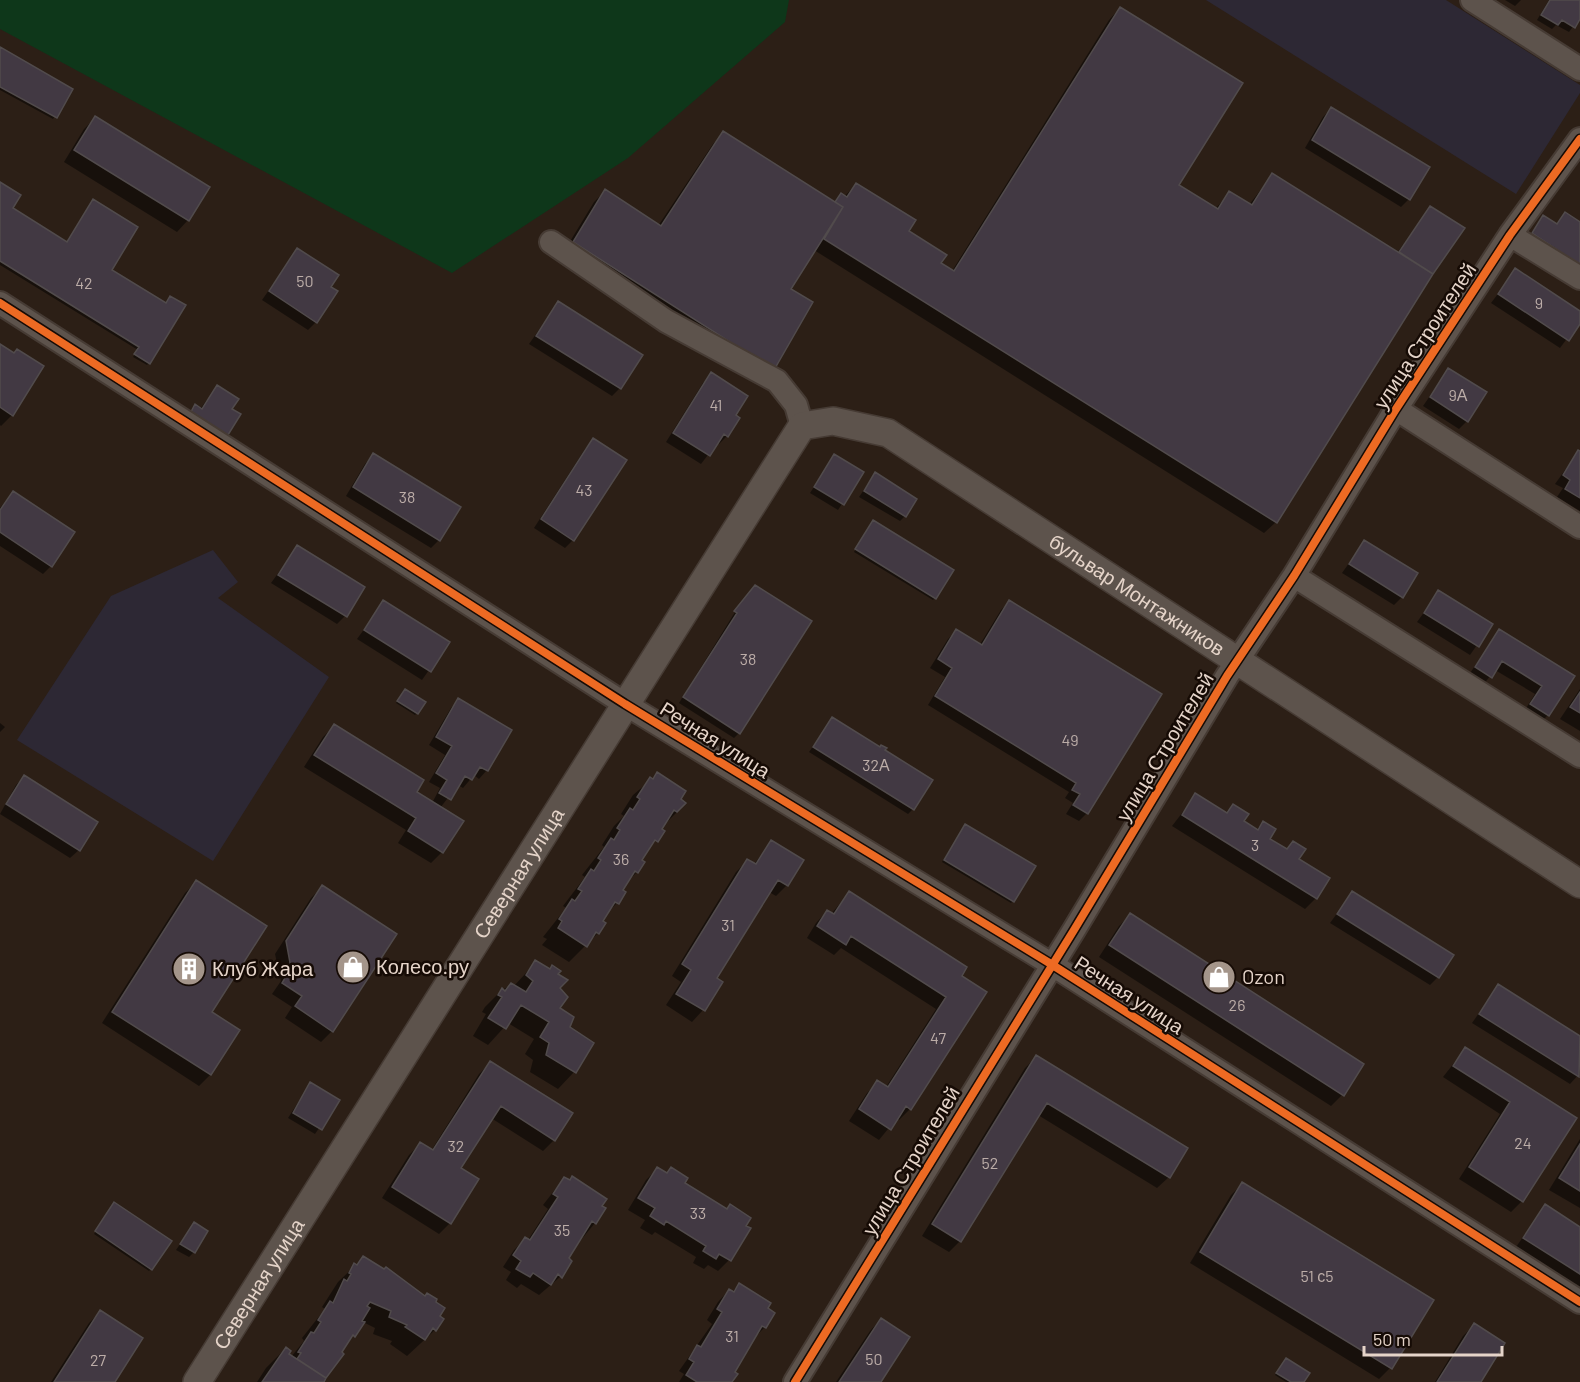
<svg xmlns="http://www.w3.org/2000/svg" width="1580" height="1382" viewBox="0 0 1580 1382" font-family="Barlow,sans-serif">
<rect width="100%" height="100%" fill="#2c1f16"/>
<!-- industrial -->
<path fill="#2d2834" d="M1206 0H1446L1580 85V93L1516 194Z
M213 550 238 582 218 598 329 677 213 861 17 740 111 596Z"/>
<!-- green -->
<path fill="#0e371a" d="M0 0H789L785 22 628 158 452 273 0 29Z"/>
<!-- shadow -->
<path fill="#0007" d="M1505 0H1521L1515 6Z
M1549 0 1580 2V17L1569 32 1556 25 1552 29 1537 20Z
M1120 8 1177 186 1215 209 1230 193 1249 205 1272 175 1397 253 1430 208 1463 228 1431 274 1276 522 1264 533 814 250 789 289 773 369 563 253 594 202 605 191 658 226 713 144 724 133 833 203 841 195 844 197 856 184 939 263 952 271 1109 20Z
M0 49 71 90 53 119 0 90Z
M1331 109 1409 199 1401 207 1305 148 1323 117Z
M95 118 188 220 177 232 64 162 84 129Z
M0 184 11 208 110 270 149 363 147 365 133 357 138 350 0 265Z
M1565 214 1580 224V278L1525 241 1543 217 1555 225Z
M297 250 329 287 316 322 308 330 262 300Z
M1516 270 1580 313V321L1560 348 1491 303Z
M558 303 620 388 612 396 529 344Z
M0 346 12 415 1 426 0 425Z
M1448 370 1467 421 1459 429 1423 406Z
M712 374 734 415 727 436 719 444 717 443 701 464 666 442 703 383Z
M217 387 236 399 184 432 187 415 196 406 200 409Z
M593 440 573 540 565 548 534 528 585 449Z
M1578 452 1580 453V511L1557 497 1563 488 1555 484Z
M373 455 439 540 431 548 346 496 365 464Z
M834 456 862 473 838 510 810 493Z
M875 474 905 516 900 521 859 497Z
M13 492 51 566 43 574 0 546V508Z
M871 524 935 598 933 600 854 552Z
M1364 542 1402 597 1394 605 1342 573Z
M297 547 345 616 337 624 271 583Z
M1439 592 1491 625 1470 655 1417 622Z
M743 599 739 733 734 738 679 703Z
M384 602 448 643 422 680 357 639Z
M1009 602 1160 695 1087 813 1079 821 1066 814 1073 803 1065 798 1069 792 928 705 945 677 930 668 948 639 956 631 979 646 1001 610Z
M1499 631 1572 676 1548 715 1540 723 1523 713 1535 694 1495 670 1483 685 1468 676Z
M1580 689V731L1560 719Z
M403 693 417 713 415 715 396 703Z
M459 700 487 770 479 779 474 775 463 788 458 785 440 808 442 852 431 863 398 843 406 830 304 767 323 737 334 726 415 792 432 803 440 788 429 782 445 755 429 745 451 708Z
M833 719 883 751 913 809 908 814 809 752Z
M0 723 5 727 0 732Z
M658 774 679 799 682 807 660 829 663 831 645 853 637 872 625 884 617 903 605 915 598 933 569 962 542 945 547 939 543 937 566 908 563 906 585 877 582 875 604 847 602 845 614 826 624 816 621 814 633 795Z
M24 777 79 850 70 858 0 814 16 785Z
M1196 795 1225 813 1233 806 1242 822 1256 830 1263 823 1268 839 1285 850 1293 842 1297 859 1328 879 1316 898 1305 909 1172 826Z
M963 828 1013 901 1011 903 942 862Z
M772 842 787 885 776 896 769 892 715 979 721 983 703 1010 692 1022 666 1005 681 982 672 976 736 872 747 861 754 864Z
M196 882 210 1012 238 1030 210 1075 199 1086 102 1023 185 893Z
M322 887 332 1031 321 1042 285 1018 292 1007 272 994 281 981 275 954 311 898Z
M849 893 965 968 910 1109 899 1120 897 1118 879 1140 849 1121 867 1093 878 1082 886 1087 936 1009 841 948 834 955 807 938 816 923 827 911 831 914Z
M1352 893 1438 977 1430 985 1330 923Z
M1130 915 1342 1095 1331 1106 1099 957 1119 926Z
M536 962 556 975 558 1009 569 1027 592 1043 574 1072 558 1089 530 1072 533 1060 525 1054 534 1039 508 1023 488 1045 473 1036 486 1014 482 1012 485 1007 502 990 511 985 514 986Z
M1498 986 1580 1037V1073L1570 1084 1472 1023Z
M1465 1049 1575 1119 1522 1201 1511 1212 1459 1179 1500 1114 1443 1077Z
M1036 1057 1186 1149 1169 1177 1157 1188 1038 1115 960 1241 949 1252 922 1236 1025 1068Z
M490 1063 554 1140 543 1151 491 1118 459 1168 450 1223 439 1234 382 1198 409 1155 420 1144 431 1151 479 1074Z
M310 1084 338 1100 315 1134 288 1118Z
M1580 1139V1208L1549 1190Z
M657 1169 666 1174 671 1169 683 1184 749 1229 729 1260 718 1271 708 1265 704 1269 693 1263 696 1257 655 1232 652 1235 640 1228 645 1220 628 1210 646 1180Z
M564 1178 600 1206 595 1223 566 1258 570 1261 560 1277 539 1295 521 1284 517 1288 506 1280 511 1272 503 1267 514 1250 525 1239 528 1240 548 1209 543 1205Z
M1242 1184 1432 1300 1390 1368 1379 1379 1190 1263 1231 1195Z
M112 1206 151 1269 149 1271 94 1234Z
M1545 1206 1580 1228V1288L1516 1247Z
M194 1224V1252L189 1257 176 1250Z
M363 1258 438 1317 435 1330 407 1356 390 1344 392 1341 373 1334 375 1328 363 1322 321 1382H257L266 1368 283 1351 286 1349 291 1357 304 1341 302 1338 325 1309 322 1307 338 1282Z
M739 1285 766 1309 765 1327 754 1338 733 1372 731 1382H679L684 1374 679 1371 712 1324 707 1320 718 1302 729 1290 732 1292Z
M100 1312 113 1382H51L89 1323Z
M881 1319 879 1382H836L870 1331Z
M1474 1325 1479 1382H1435L1463 1336Z
M1284 1362 1303 1382H1286L1275 1375Z"/>
<!-- building -->
<path fill="#423943" stroke="#514b4c" stroke-width="1.5" d="M1550 0H1580V19L1575 28 1562 20 1558 25 1541 15Z
M1120 7 1243 83 1179 185 1218 209 1229 191 1252 205 1272 173 1433 274 1277 523 824 239 843 207 835 202 841 193 847 197 856 183 916 220 909 231 947 255 941 263 954 271Z
M0 47 73 89 57 118 0 87Z
M1331 107 1430 167 1410 200 1312 140Z
M95 116 210 187 189 221 74 150Z
M723 131 843 207 791 289 813 302 774 370 573 242 605 189 661 226Z
M0 182 21 195 13 208 67 242 93 199 138 227 112 270 166 303 170 296 186 305 150 364 134 354 139 347 0 261Z
M1430 206 1465 228 1433 274 1399 252Z
M1565 212 1580 222V265L1532 233 1543 215 1557 224Z
M297 248 339 275 331 287 338 291 317 323 269 291Z
M1515 268 1580 311V324L1569 341 1498 294Z
M558 301 643 355 621 389 536 336Z
M0 344 14 353 17 349 44 366 13 416 0 407Z
M1448 368 1487 392 1468 422 1430 397Z
M711 372 748 396 736 415 740 418 728 437 724 434 710 456 673 433Z
M217 385 239 399 232 409 241 414 223 443 191 423 197 415 191 412 195 404 202 409Z
M593 438 627 460 574 541 541 519Z
M1578 450 1580 451V498L1565 489 1570 480 1563 475Z
M373 453 461 507 440 541 353 487Z
M834 454 864 472 844 505 814 487Z
M875 472 917 499 906 517 864 491Z
M13 491 75 532 52 567 0 532V510Z
M873 520 954 570 936 599 855 549Z
M1364 540 1418 573 1403 598 1349 564Z
M297 545 365 587 347 617 278 575Z
M755 585 812 621 740 734 683 697 737 613 734 611Z
M1438 590 1493 624 1479 647 1424 613Z
M383 600 450 642 431 672 364 630Z
M1009 600 1162 694 1088 814 1073 805 1080 794 1072 790 1076 783 935 696 952 668 938 659 956 629 982 645Z
M1499 629 1575 676 1549 716 1530 704 1542 686 1502 661 1492 678 1475 667Z
M405 689 426 702 418 714 397 701Z
M1580 692V713L1570 707Z
M458 698 512 730 488 771 480 767 472 780 465 776 451 800 439 793 447 780 436 773 452 746 436 737Z
M832 717 880 747 881 745 887 748 885 750 933 780 914 810 813 747Z
M334 724 424 780 417 792 464 821 443 853 408 831 416 818 314 755Z
M657 772 686 791 681 799 686 803 677 812 674 810 662 829 665 831 658 842 655 840 642 860 645 862 638 873 635 871 623 890 626 892 619 904 615 902 603 921 606 923 599 934 596 932 587 947 558 928 562 921 559 919 572 899 575 901 582 891 578 889 591 869 594 871 601 860 598 858 611 838 614 840 620 830 617 828 630 808 633 810 640 799 637 797 650 777 653 779Z
M24 775 98 822 80 851 6 804Z
M1195 793 1227 813 1233 804 1249 814 1244 821 1258 830 1263 821 1276 829 1270 839 1287 849 1293 841 1306 849 1299 859 1330 878 1317 899 1182 815Z
M965 824 1036 866 1014 902 944 860Z
M771 840 804 860 788 886 778 880 717 978 723 982 705 1011 676 994 691 970 682 964 747 859 756 864Z
M196 880 267 926 212 1012 240 1030 211 1075 112 1012Z
M322 885 397 934 333 1032 295 1006 302 996 282 983 291 968 286 941Z
M849 891 967 967 962 976 987 992 911 1110 906 1106 891 1130 859 1109 877 1080 888 1087 946 997 851 936 846 945 817 926 827 910 834 914Z
M1352 891 1454 955 1439 978 1337 914Z
M1130 913 1364 1064 1344 1096 1109 945Z
M535 960 550 969 552 965 561 971 558 974 568 980 560 988 568 997 560 1008 574 1017 570 1027 594 1043 576 1073 546 1055 549 1043 540 1037 549 1022 521 1005 506 1029 488 1018 502 997 498 995 502 988 505 991 511 983 526 992 533 981 526 975Z
M1498 984 1580 1036 1579 1077 1479 1014Z
M1465 1047 1577 1118 1523 1202 1469 1167 1510 1102 1453 1066Z
M1036 1055 1188 1148 1170 1178 1047 1103 961 1242 932 1224Z
M490 1061 573 1113 555 1141 501 1106 461 1168 479 1179 451 1224 392 1187 420 1142 433 1150Z
M310 1082 340 1100 322 1130 293 1113Z
M1580 1144V1191L1559 1178Z
M657 1167 667 1173 671 1167 688 1178 685 1183 727 1209 730 1204 751 1218 746 1226 751 1228 731 1261 719 1254 716 1259 703 1251 706 1246 666 1221 664 1225 650 1216 655 1208 638 1198Z
M572 1176 607 1199 602 1206 606 1208 596 1224 592 1221 569 1258 572 1261 562 1278 558 1274 551 1285 533 1273 530 1277 516 1269 521 1261 513 1255 525 1237 530 1240 558 1197 553 1194 564 1177 570 1180Z
M1242 1182 1434 1300 1392 1369 1200 1252Z
M114 1202 172 1241 152 1270 95 1231Z
M1545 1204 1580 1227V1274L1523 1238Z
M194 1222 208 1231 195 1253 180 1244Z
M363 1256 384 1269 386 1267 425 1296 427 1293 437 1299 436 1302 445 1308 440 1316 444 1319 436 1331 433 1328 425 1340 405 1327 407 1325 389 1317 391 1311 370 1302 367 1306 370 1308 362 1321 365 1322 355 1337 353 1335 342 1352 344 1354 326 1378 297 1359 301 1353 298 1352 311 1332 314 1333 321 1322 318 1320 330 1301 333 1303 344 1279 347 1281 351 1274 349 1273 354 1263 357 1265Z
M739 1283 771 1303 768 1308 775 1313 766 1328 762 1326 735 1372 738 1374 732 1382H697L686 1375 694 1362 689 1359 697 1345 701 1347 722 1312 717 1309 729 1289 734 1292Z
M100 1310 143 1338 115 1382H54Z
M881 1318 910 1337 881 1382H839Z
M1474 1323 1505 1343 1481 1382H1437Z
M286 1347 291 1351 289 1354 326 1378 324 1382H262Z
M1286 1358 1310 1373 1304 1382H1291L1276 1373Z"/>
<g fill="none" stroke-linecap="round" stroke-linejoin="round">
<!-- minor casing -->
<g stroke="#463b34" stroke-width="26">
<path id="minor" d="M1472 0 1580 69
M1510 235 1580 278
M551 242 666 321 777 381 796 405 802 426
M0 303 625 704 1051 964 1580 1302
M1396 409 1580 527
M1294 576 1580 756
M795 1382 1074 930 1227 676 1294 576 1396 409 1510 235 1580 139"/>
</g>
<!-- tertiary casing -->
<g stroke="#463b34" stroke-width="30">
<g id="tertiary">
<path id="s1" d="M197 1382 802 426 833 421 888 433 1580 884"/>
</g>
</g>
<!-- minor -->
<use href="#minor" stroke="#5d534c" stroke-width="22"/>
<!-- tertiary -->
<use href="#tertiary" stroke="#5d534c" stroke-width="27"/>
<!-- cycleway casing -->
<g stroke="#160b05" stroke-width="11">
<path id="cycleway" d="M0 303 625 704 1051 964 1580 1302
M795 1382 1074 930 1227 676 1294 576 1396 409 1510 235 1580 139"/>
</g>
<!-- cycleway -->
<use href="#cycleway" stroke="#ed6a23" stroke-width="8"/>
</g>
<!-- icons -->
<defs>
<g id="shop-disc" transform="scale(1.725)"><circle r="9.5" fill="#a4958a" stroke="#160b05"/><path d="M-5-2.5h2.3a2.7 3.5 0 0 1 5.4 0H5L5.5 6h-11ZM-1.5-2.5h3a1.5 2.3 0 0 0-3 0Z" fill="#fff"/></g>
<g id="building-disc" transform="scale(1.725)"><circle r="9.5" fill="#a4958a" stroke="#160b05"/><path d="M-4-6H4V6H1V3H-1V6H-4ZM-2.5-4.3h1.7v1.8h-1.7ZM.8-4.3h1.7v1.8H.8ZM-2.5-1h1.7V.8h-1.7ZM.8-1h1.7V.8H.8Z" fill="#fff"/></g>
</defs>
<g fill-rule="evenodd">
<use href="#shop-disc" x="353" y="967"/>
<use href="#building-disc" x="189" y="969"/>
<use href="#shop-disc" x="1219" y="977"/>
</g>
<g text-anchor="middle" stroke-width="5" stroke-linejoin="round" paint-order="stroke">
<!-- number labels -->
<g font-size="16" fill="#bcada8">
<text x="305" y="287">50</text>
<text x="84" y="289">42</text>
<text x="1539" y="309">9</text>
<text x="1458" y="401">9А</text>
<text x="716" y="411">41</text>
<text x="584" y="496">43</text>
<text x="407" y="503">38</text>
<text x="748" y="665">38</text>
<text x="1070" y="746">49</text>
<text x="876" y="771">32А</text>
<text x="1255" y="851">3</text>
<text x="621" y="865">36</text>
<text x="728" y="931">31</text>
<text x="1237" y="1011">26</text>
<text x="938" y="1044">47</text>
<text x="1523" y="1149">24</text>
<text x="456" y="1152">32</text>
<text x="990" y="1169">52</text>
<text x="698" y="1219">33</text>
<text x="562" y="1236">35</text>
<text x="1317" y="1282">51 с5</text>
<text x="732" y="1342">31</text>
<text x="874" y="1365">50</text>
<text x="98" y="1366">27</text>
</g>
<!-- street labels -->
<g font-size="20" fill="#e5d4c9" stroke="#160b05">
<text transform="translate(1425 336) rotate(-57)" y="7">улица Строителей</text>
<text dy="7" stroke="none"><textPath href="#s1" startOffset="1516">бульвар Монтажников</textPath></text>
<text transform="translate(715 740) rotate(32)" y="7">Речная улица</text>
<text transform="translate(1165 747) rotate(-59)" y="7">улица Строителей</text>
<text dy="7" stroke="none"><textPath href="#s1" startOffset="602">Северная улица</textPath></text>
<text transform="translate(1129 995) rotate(33)" y="7">Речная улица</text>
<text transform="translate(911 1161) rotate(-59)" y="7">улица Строителей</text>
<text dy="7" stroke="none"><textPath href="#s1" startOffset="116">Северная улица</textPath></text>
</g>
<!-- poi labels -->
<g font-size="20" fill="#e5d4c9" stroke="#160b05" text-anchor="start">
<text x="376" y="974">Колесо.ру</text>
<text x="212" y="976">Клуб Жара</text>
<text x="1242" y="984">Ozon</text>
</g>
</g>
<!-- scale -->
<path d="M1364 1346v9h138v-9" fill="none" stroke="#e5d4c9" stroke-width="3"/>
<text x="1373" y="1346" font-size="18" fill="#e5d4c9" stroke="#160b05" stroke-width="4.5" paint-order="stroke">50 m</text>
</svg>
